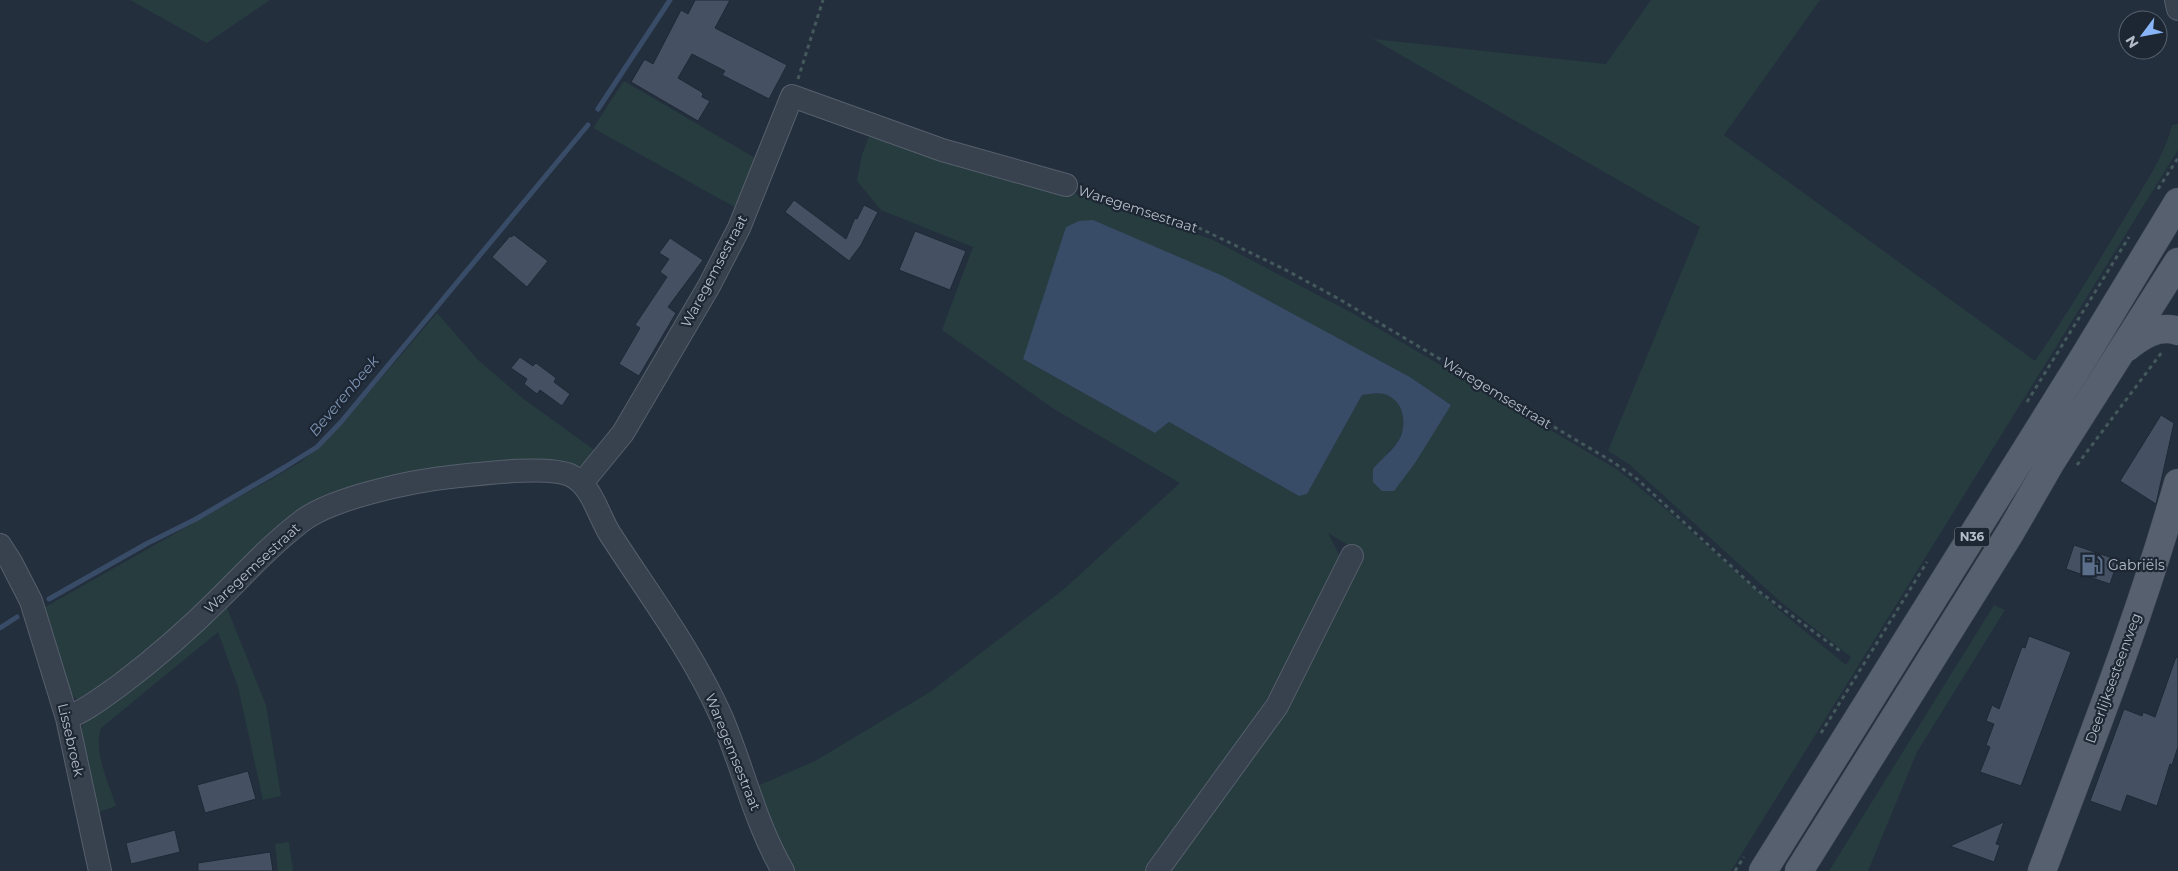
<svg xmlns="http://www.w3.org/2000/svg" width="2178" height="871" viewBox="0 0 2178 871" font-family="Montserrat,sans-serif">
<rect width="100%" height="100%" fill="#242f3e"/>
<!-- green -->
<path fill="#263c3f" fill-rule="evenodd" d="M130 0H270L207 43Z
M1651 0H1820L1724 135 2035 361C2068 313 2097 264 2127 214 2143 186 2164 158 2172 125L2178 124V150L1731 871H1168L1356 570 1363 554 1328 533 1339 555 1333 575 1278 681 1212 785 1146 871H790L755 787 815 761 930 692 1063 590 1180 483 1054 409 942 330 973 247 881 210 857 181 862 155 871 131 977 168 1098 200 1213 240 1354 314 1618 470 1668 511 1779 610 1846 665 1851 657 1782 603 1629 464 1608 451 1700 227 1373 39 1606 64ZM1326 332 1410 377 1451 405 1386 454C1389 450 1395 447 1397 443 1407 428 1406 407 1390 396 1382 391 1371 394 1362 395L1307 494 1299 496 1169 422 1155 433 1023 359Z
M624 81 757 159 738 209 593 128Z
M437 313 477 359 521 397 597 452V458L577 467 370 487 219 593 84 701 75 698 65 687 40 610 301 462 341 425Z
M225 603 266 705 281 796 263 800 238 687 218 632 101 728C93 752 109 783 116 806L96 813 80 740 82 726 90 716Z
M1994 605 2005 610 1917 752 1868 871H1829Z
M289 842 293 871H278L275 844Z"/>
<!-- water -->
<path fill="#394c67" d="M1093 220 1223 276 1410 377 1451 405 1415 463 1394 491H1382L1373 482V469C1380 460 1391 452 1397 443 1407 429 1406 405 1389 396 1381 391 1370 394 1362 395L1307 494 1299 496 1169 422 1155 433 1023 359 1066 227 1079 221Z"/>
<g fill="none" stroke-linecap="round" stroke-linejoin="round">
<!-- stream -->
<path stroke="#394c67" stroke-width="5" d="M598 109 670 0
M49 599 146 544 196 519 285 467 317 447 341 422 588 125
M0 628 17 617"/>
</g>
<!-- building -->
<path fill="#455162" stroke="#1f2835" d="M695 0H730L715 28 787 65 769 99 722 75 725 71 692 54 678 78 700 91 703 94 702 97 710 101 698 121 631 82 644 60H646L653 64 681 10 688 14Z
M794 200 846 239 855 218 857 219 864 205 878 212 861 245 849 261 785 212Z
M915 231 966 251 950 290 899 270Z
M514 235 548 261 527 287 492 257 510 236 511 237Z
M670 238 703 260 668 307 676 313 639 376 619 364 640 328 635 325 667 277 660 272 669 259 659 253Z
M520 357 533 366 536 363 556 378 554 382 570 394 562 406 540 390 537 394 524 384 527 379 511 368Z
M2161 415 2174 423 2156 504 2120 481Z
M2074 545 2118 560 2110 584 2066 569Z
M2029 636 2071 652 2021 786 1980 772 1990 747 1986 745 1994 724 1986 721 1992 705 1999 709 2022 647 2025 648Z
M2176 657 2178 658V747L2172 765 2170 764 2157 806 2127 795 2121 812 2090 801 2124 709 2142 716 2143 712 2155 717Z
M248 771 256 799 205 813 197 785Z
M2004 822 1996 844 2000 845 1994 862 1950 846Z
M175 830 180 852 131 864 126 843Z
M270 852 273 871H198V863Z"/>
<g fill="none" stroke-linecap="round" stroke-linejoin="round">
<!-- minor casing -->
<g stroke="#565f6c" stroke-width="24">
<path id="minor" d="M2176 0 2178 9
M582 483 623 433 709 286 739 228 792 96 942 150 1066 185
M0 545 11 562 31 601 67 718 100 871
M67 718C87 710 103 697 120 685 156 658 190 628 222 596 248 570 273 543 302 521 332 498 412 481 450 477 477 474 547 465 570 475 592 485 598 515 610 534 648 593 692 651 721 716 743 767 755 823 783 871
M1157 871 1277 706 1352 556"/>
</g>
<!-- major casing -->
<g stroke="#414a57" stroke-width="29">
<path id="major" d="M2126 348C2141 336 2159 324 2178 331
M1763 871 2084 357 2178 202
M1799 871 2010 533 2051 462 2178 262
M2042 871C2090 743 2141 615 2178 483"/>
</g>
<!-- path -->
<path stroke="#44595c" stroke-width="3" stroke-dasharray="4 4" stroke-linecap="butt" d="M798 79 823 0
M2158 189 2178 158
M1084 191 1193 225 1284 269 1339 299 1613 462 1637 479 1757 590 1840 651
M2027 402 2129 237
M2077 465 2162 352
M1821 733 1927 562
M1735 871 1744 857"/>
<!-- minor -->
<use href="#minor" stroke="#38414e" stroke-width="22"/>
<!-- major -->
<use href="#major" stroke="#56606e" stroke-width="28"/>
</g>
<!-- icons -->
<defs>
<g id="fuel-bare" transform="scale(1.725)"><path d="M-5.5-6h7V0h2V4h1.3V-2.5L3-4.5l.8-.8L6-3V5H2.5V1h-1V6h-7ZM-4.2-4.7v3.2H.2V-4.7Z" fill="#5c6f8a" stroke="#1d2633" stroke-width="2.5" paint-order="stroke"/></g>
</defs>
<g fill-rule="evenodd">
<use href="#fuel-bare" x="2092" y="565"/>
</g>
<g text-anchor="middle" stroke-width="4.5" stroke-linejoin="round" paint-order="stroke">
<!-- shield labels -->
<rect fill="#1d2633" stroke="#878f9c" stroke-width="1" x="1954.5" y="527.5" width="35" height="19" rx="4"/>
<g font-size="12" font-weight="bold" fill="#b4bcc9">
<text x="1972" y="541">N36</text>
</g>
<!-- street labels -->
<g font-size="14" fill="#b4bcc9" stroke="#1d2633">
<text transform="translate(1138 209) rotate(18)" y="5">Waregemsestraat</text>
<text transform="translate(714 271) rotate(-62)" y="5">Waregemsestraat</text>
<text transform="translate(1497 393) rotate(31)" y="5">Waregemsestraat</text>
<text transform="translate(252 568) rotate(-43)" y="5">Waregemsestraat</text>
<text transform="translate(2113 678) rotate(-70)" y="5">Deerlijksesteenweg</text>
<text transform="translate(71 740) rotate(77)" y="5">Lissebroek</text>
<text transform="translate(733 752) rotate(68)" y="5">Waregemsestraat</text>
</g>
<!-- poi labels -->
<g font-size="14" fill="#b4bcc9" stroke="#1d2633" text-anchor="start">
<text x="2108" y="570">Gabriëls</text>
</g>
<!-- water labels -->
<g font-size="15" font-style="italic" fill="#7c92b1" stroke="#1d2633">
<text transform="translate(344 396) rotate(-50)" y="5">Beverenbeek</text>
</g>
</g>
<!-- north arrow -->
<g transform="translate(2143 35) rotate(238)"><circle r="24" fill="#1d2633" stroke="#59626f"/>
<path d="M0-4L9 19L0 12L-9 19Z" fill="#8ab4f8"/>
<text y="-8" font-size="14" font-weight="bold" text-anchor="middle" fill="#b4bcc9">N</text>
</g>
</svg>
